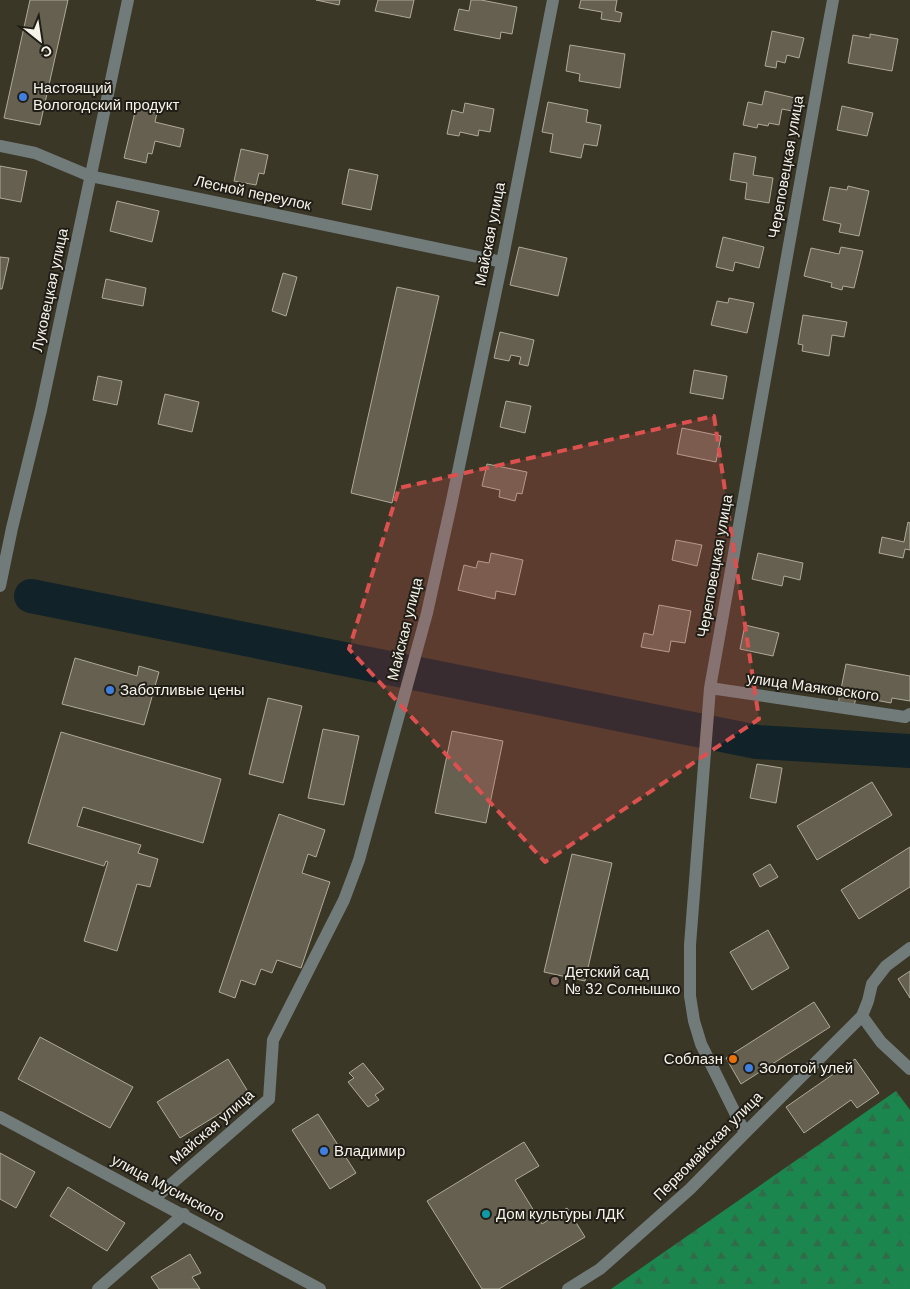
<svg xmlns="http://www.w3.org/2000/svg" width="910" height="1289" viewBox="0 0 910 1289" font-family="'DM Sans',sans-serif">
<defs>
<pattern id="forest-firs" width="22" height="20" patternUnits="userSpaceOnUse" patternTransform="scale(1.25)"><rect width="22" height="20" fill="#1b864d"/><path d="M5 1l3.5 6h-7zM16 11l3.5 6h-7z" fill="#306b4a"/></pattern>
</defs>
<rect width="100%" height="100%" fill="#3b3727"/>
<!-- forest -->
<path fill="url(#forest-firs)" d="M896 1091 910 1110V1289H611Z"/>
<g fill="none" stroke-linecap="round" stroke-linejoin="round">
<!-- river -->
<path stroke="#112328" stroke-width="34" d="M31 596 757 742 910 751"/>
</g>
<!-- building -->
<path fill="#65604f" stroke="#afaa98" d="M30 0H68L40 125 4 118Z
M316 0H340L339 5Z
M378 0H414L410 18 375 11Z
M471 0H481L517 7 512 34 501 32 500 39 454 30 459 9 469 11Z
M581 0H617L615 11 622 13 620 22 601 19 602 12 579 8Z
M772 31 804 38 799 58 787 55 785 63 777 61 776 68 765 66Z
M870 34 898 39 892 71 848 63 853 35 870 38Z
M570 45 625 54 620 88 579 81 580 74 566 71Z
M765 91 795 98 792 111 782 109 779 125 769 123 768 126 758 124 757 128 743 125 748 102 762 105Z
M548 102 588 110 586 122 601 125 597 146 584 144 581 158 550 152 553 134 542 132Z
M465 103 494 109 490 132 479 130 478 136 460 132 459 136 447 134 452 110 463 113Z
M842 106 873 113 867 136 837 130Z
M136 108 157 113 155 122 184 129 180 147 155 141 152 154 148 153 146 163 124 158Z
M241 149 268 155 264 174 259 173 256 185 234 181Z
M734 153 756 157 753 175 773 178 769 203 745 199 747 183 730 180Z
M0 166 27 171 21 202 0 198Z
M349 169 378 175 371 210 342 204Z
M848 186 869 191 859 236 839 232 841 224 823 220 830 187 847 190Z
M117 201 159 211 152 242 110 231Z
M723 237 764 247 759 268 735 262 733 271 716 267Z
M519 247 567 258 558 296 510 285Z
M841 247 863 251 854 288 843 286 842 290 831 287 832 283 804 276 811 248 839 254Z
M0 257 9 258 2 289H0Z
M283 273 297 277 286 316 272 311Z
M106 279 146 288 143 306 102 298Z
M397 287 439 296 392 503 351 493Z
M729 298 754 303 747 333 711 325 717 301 728 303Z
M803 315 847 322 844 337 832 335 829 356 802 351 803 345 798 344Z
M500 332 534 340 528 366 519 364 521 357 511 355 509 361 494 358Z
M694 370 727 376 723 399 690 393Z
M98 376 122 381 117 405 93 400Z
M165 394 199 402 192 432 158 424Z
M506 401 531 406 525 433 500 427Z
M682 428 721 436 716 462 677 454Z
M487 464 527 472 522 494 517 493 515 501 499 497 500 490 482 486Z
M908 522 910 523V550L905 549 903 558 879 553 882 537 904 542Z
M676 540 702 545 697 566 672 560Z
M491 553 523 560 515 595 496 591 495 599 458 590 464 565 476 568 478 561 489 563Z
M758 553 803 563 800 580 784 576 782 586 752 579Z
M659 605 691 611 685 643 671 641 669 652 641 647 644 633 653 635Z
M745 625 779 633 773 656 740 649Z
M75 658 137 676 139 666 159 672 144 725 62 704Z
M846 664 910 676V701L892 698 891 703 870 699 871 693 857 691 854 707 838 704Z
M268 698 302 706 283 783 249 774Z
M323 729 359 736 344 805 308 798Z
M452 731 503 741 486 823 435 813Z
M61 732 221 779 203 843 83 807 77 826 141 845 138 853 158 859 150 887 137 884 117 951 84 941 108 862 106 861 104 866 28 843Z
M757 764 782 768 776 803 750 798Z
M872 782 892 815 817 860 797 826Z
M279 814 325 830 316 857 308 854 302 873 330 882 301 968 277 960 272 973 261 969 255 985 241 980 235 998 219 992Z
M910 847V887L859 919 841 890Z
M572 854 612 863 585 981 544 972Z
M770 864 778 877 760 887 753 874Z
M768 930 789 968 752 990 730 952Z
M910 971V998L898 979Z
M814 1002 830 1027 741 1084 726 1058Z
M40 1037 133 1087 110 1128 18 1079Z
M228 1059 250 1095 180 1138 157 1102Z
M855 1059 879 1093 857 1108 851 1100 804 1133 786 1107Z
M363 1063 384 1089 375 1095 379 1100 368 1107 348 1082 354 1078 349 1073Z
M318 1114 356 1173 330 1189 292 1130Z
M524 1142 539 1166 515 1180 542 1224 567 1208 585 1237 499 1289H482L427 1201Z
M0 1153 35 1172 16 1208 0 1199Z
M68 1187 125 1223 107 1251 50 1216Z
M190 1254 201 1273 192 1277 200 1289H159L151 1277Z"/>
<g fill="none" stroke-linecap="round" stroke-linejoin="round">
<!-- minor -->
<path stroke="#717b7a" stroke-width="12" d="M0 146 35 153 90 176 502 262
M0 586 12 528 41 410 128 0
M710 688 905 717 910 714
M862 1016 881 1042 910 1069
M0 1117C107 1174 214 1231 320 1289
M745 1133 701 1044 694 1021 690 996V945L710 688 822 60 833 0
M154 1199 269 1099 273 1040 344 900 359 860 427 613 451 505 502 262 553 0
M98 1289 184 1214
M568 1289 600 1269 690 1189 745 1133 862 1016 868 1001 872 984 886 966 910 948"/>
</g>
<!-- marked area -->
<path fill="#dc514f" fill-opacity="0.2" stroke="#dc514f" stroke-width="4" stroke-dasharray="10 6" stroke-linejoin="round" d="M714 416 759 719 545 862 349 649 399 488Z"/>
<!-- markers -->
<g fill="#3f7fe0" stroke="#201e17" stroke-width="2">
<circle cx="23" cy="97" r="5"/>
<circle cx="110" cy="690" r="5"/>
<circle cx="749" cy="1068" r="5"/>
<circle cx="324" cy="1151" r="5"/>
</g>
<circle fill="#8d6e63" stroke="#201e17" stroke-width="2" cx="555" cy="981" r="5"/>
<circle fill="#e8710a" stroke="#201e17" stroke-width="2" cx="733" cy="1059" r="5"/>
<circle fill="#0f9aa8" stroke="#201e17" stroke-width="2" cx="486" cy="1214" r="5"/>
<g text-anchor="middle" stroke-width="4" stroke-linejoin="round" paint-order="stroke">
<!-- poi labels -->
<g font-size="15" fill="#f6f3e9" stroke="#201e17" text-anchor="start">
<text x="33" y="93">Настоящий<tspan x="33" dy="17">Вологодский продукт</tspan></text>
<text x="120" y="695">Заботливые цены</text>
<text x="565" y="977">Детский сад<tspan x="565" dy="17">№ 32 Солнышко</tspan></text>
<text x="723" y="1064" text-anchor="end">Соблазн</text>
<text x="759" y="1073">Золотой улей</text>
<text x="334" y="1156">Владимир</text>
<text x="496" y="1219">Дом культуры ЛДК</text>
</g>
<!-- street labels -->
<g font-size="15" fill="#f6f3e9" stroke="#201e17">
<text transform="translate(786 167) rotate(-80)" y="5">Череповецкая улица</text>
<text transform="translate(253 193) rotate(12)" y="5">Лесной переулок</text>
<text transform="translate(490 234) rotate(-79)" y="5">Майская улица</text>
<text transform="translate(50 290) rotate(-78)" y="5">Луковецкая улица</text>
<text transform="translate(715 566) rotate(-80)" y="5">Череповецкая улица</text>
<text transform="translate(405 629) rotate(-76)" y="5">Майская улица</text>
<text transform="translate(813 687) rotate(8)" y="5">улица Маяковского</text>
<text transform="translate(212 1127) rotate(-41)" y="5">Майская улица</text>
<text transform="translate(708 1146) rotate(-45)" y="5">Первомайская улица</text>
<text transform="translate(168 1188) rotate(28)" y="5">улица Мусинского</text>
</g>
</g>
<!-- north arrow -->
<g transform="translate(40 40) rotate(150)" stroke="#201e17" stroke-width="4" paint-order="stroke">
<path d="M0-4L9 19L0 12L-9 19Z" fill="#f6f3e9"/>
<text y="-8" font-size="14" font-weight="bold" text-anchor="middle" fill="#f6f3e9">С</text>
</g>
</svg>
